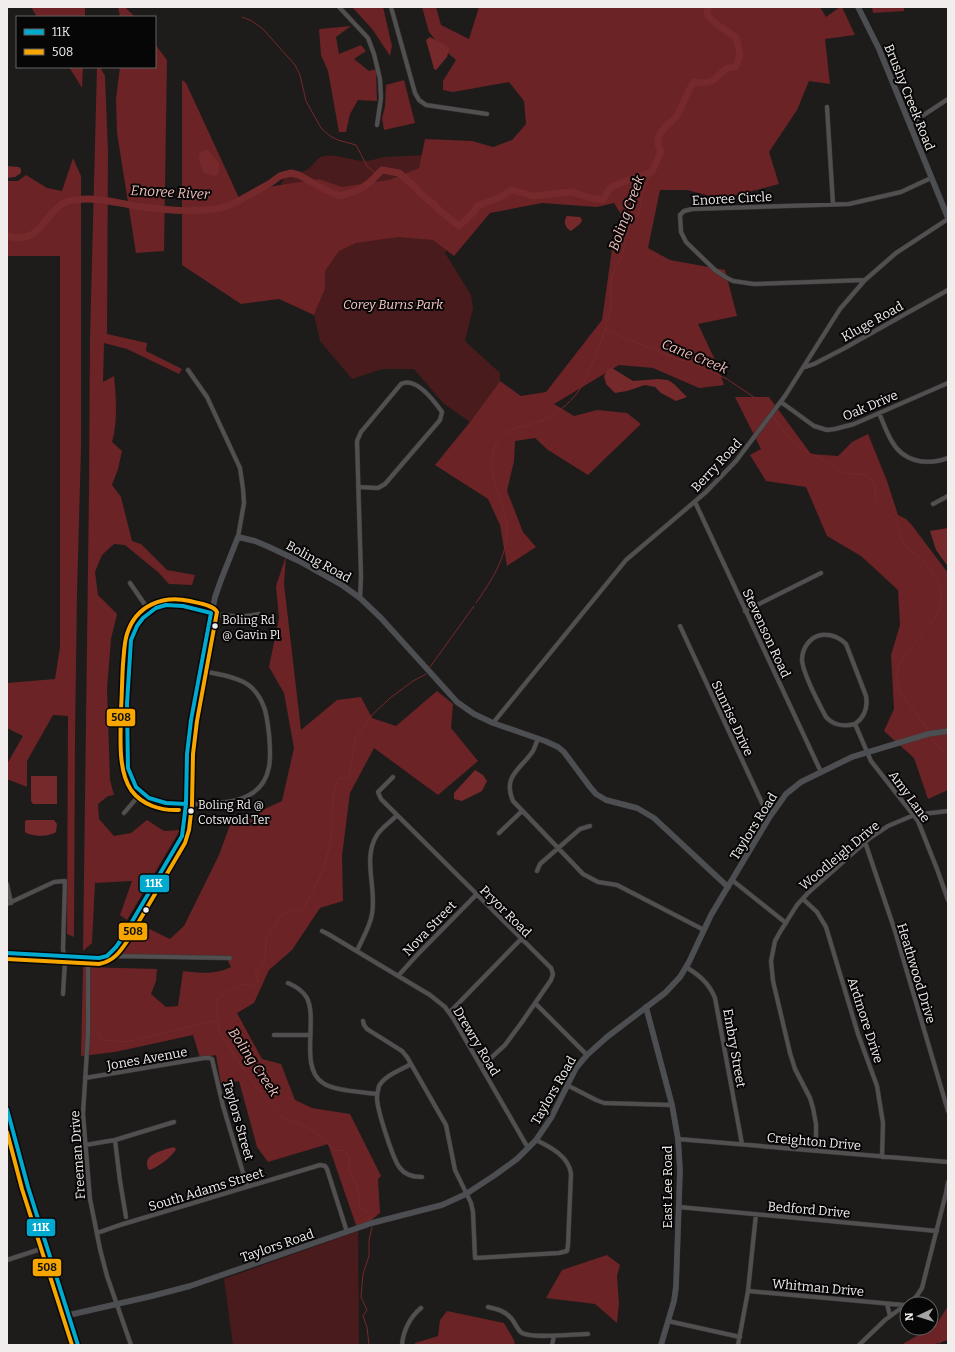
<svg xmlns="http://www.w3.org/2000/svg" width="955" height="1352" viewBox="0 0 955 1352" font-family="Bitter,serif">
<rect width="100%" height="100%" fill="#1e1b1b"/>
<!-- green -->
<path fill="#491b1c" d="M452 152 517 192 465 227 445 253 471 295 473 308 465 341 500 373V381L470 422 443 403 414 369H382L352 379 320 341 314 315 325 289V271L248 194C258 190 270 191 280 188 285 170 295 177 308 169 313 166 316 159 321 157 333 152 352 161 364 161 371 161 378 158 385 157 408 156 429 155 452 152Z
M358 1231 359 1345H233L224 1279Z"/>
<!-- forest -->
<path fill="#6b2325" d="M31 7H85V17H37Z
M118 7H125L135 17H120Z
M352 7H383L392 46 390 56 373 30Z
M422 7H436L441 25 469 39 479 7H820L826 17 840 7H842L855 35 825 39 830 84 809 81 797 110 769 152 779 184 721 199 687 190H660L648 248 670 260 725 270 737 316 698 324 716 362 724 385 699 388 653 368 619 365 554 404 574 416 597 410 627 413 641 424 588 475 548 450 535 438 515 441 514 461 507 491 523 532 536 547 507 566 500 525 488 499 435 465 470 422 500 381 521 396 546 392 602 320 614 235 627 224 614 203 597 207 542 203 490 213 454 256 433 240 398 237 356 243 339 251 325 271V289L314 315 279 299 241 304 182 265V80L186 83 239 198 274 186 319 179 342 187 389 180 419 168 425 139 472 141 493 147 512 140 526 124 524 101 509 82 453 92 443 90V81L456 60 441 47 429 32Z
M872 7H904V11L873 13Z
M351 26 336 37 339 54 361 45 366 51 354 59 369 71 376 69 377 101 358 100 350 114 346 132H339L328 71 321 55 319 29Z
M155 44 167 60 164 251 136 253 117 133 116 99 120 67H155Z
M69 67H83L82 88Z
M97 67H100L105 76 108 151 107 334 147 343 146 351 182 369 179 374 127 349 104 343 103 382 114 376C116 397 118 421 112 442L122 451 118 469 112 485 121 497 132 541 141 544 167 570 195 575 192 585 169 584 159 573 125 545 114 544 102 555 95 572 98 595 117 614 111 639 107 689 110 780 114 795 108 796 98 804 99 819 114 836 131 833 147 820 164 831 180 830 127 920 120 915 132 881 95 883 92 943 83 951 89 492 90 337Z
M404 80 415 123 384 130 382 118 385 107 386 85Z
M73 158 81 176V448L77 593 75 738 74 937 67 934 68 716 53 715 27 761V787L7 779V764L23 736 7 728V683L55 679 60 647V256H7V181H18L26 175 47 188 62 191Z
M735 397H769L811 454 838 456 852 442 868 434 887 481 898 515 906 519 911 524 948 573V790L928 799 914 758 884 731 894 709 891 655 900 625 898 590 861 556 827 536 806 487 766 481 750 455 761 449Z
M286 556 284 584 301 730 337 700 361 697 372 718 396 726 437 691 453 704 451 728 478 761 438 795 374 748 350 793 342 856 343 901 320 908 292 950 269 970 254 1003 237 1013 262 1059 281 1064 295 1100 312 1108 350 1114 381 1176 378 1179 380 1213 358 1231 328 1144 268 1162 257 1147 239 1081 221 1084 216 1055 200 1058 193 1035 115 1052 81 1056 83 967 157 969 156 981 151 994 166 1007 178 1006 183 971C201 973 215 975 231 967L226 957 114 954 137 923 170 939 184 926 219 855 230 825 282 801 294 748 284 693 269 667 279 618 276 586Z
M607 1255 620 1265 617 1276 619 1304 617 1323 595 1304 546 1298 562 1270Z
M948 1306V1340L932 1345H901L936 1325Z
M447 1311 504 1323 514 1340 515 1345H415V1343L438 1336 440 1320Z"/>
<!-- water -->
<path fill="#75292b" d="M430 37 447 46 449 49 447 57 436 70 434 69 426 40Z
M206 150 210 152 219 163V171L218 174 214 176 204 173C201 166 193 152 206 150Z
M7 166 19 167 21 169V173L15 177 7 178Z
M567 216 580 217 582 220 580 224 571 231C565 228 563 221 567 216Z
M612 368 633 381 658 379 668 380 674 384 687 397 676 401 661 393 655 387 645 385 627 391 615 393 606 384 604 376 608 369Z
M948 528V564H946L936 550 930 531Z
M475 770 483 775 487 781 482 791 462 801 454 799V793Z
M31 776H57V804H33L31 801Z
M27 820H54L57 824 56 832C49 837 32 837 25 832V821Z
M174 1147 176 1149C173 1156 156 1169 149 1170 140 1155 163 1150 174 1147Z"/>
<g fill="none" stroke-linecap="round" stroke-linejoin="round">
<!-- stream -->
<path stroke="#75292b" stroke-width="1" d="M242 17 252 21 263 29 295 65 300 75 306 101 321 128 330 136 338 140 356 145 367 166 377 175
M605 330 680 360 688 361 727 379 758 400 770 413
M772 416 795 445C803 452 813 454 822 459 829 463 835 469 842 472 852 476 862 471 871 479 878 486 874 494 877 502 881 512 894 517 899 527 901 533 900 539 904 544 908 550 915 553 920 558 930 567 943 587 941 600 939 632 881 657 901 693L930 732
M476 603C491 581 507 558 507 529 506 502 484 475 495 447 503 426 525 428 543 420 556 414 569 404 578 392 585 382 589 371 594 360 601 341 608 325 611 305 612 295 609 284 612 275 614 268 619 263 622 256 625 245 626 232 632 222 634 218 638 216 639 212 642 205 640 198 643 191 645 185 649 178 652 172
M430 667 474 606
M931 735C935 745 939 749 948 753
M98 1033 101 1040 125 1042 218 1020
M370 1222 369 1214 360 1207 357 1186 354 1179 349 1171 350 1158 344 1150 335 1151 314 1131 281 1116 263 1096 235 1057 220 1032 218 1024 217 999C227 992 237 984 250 984L253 988 258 981 255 971 262 967 265 959 266 939 276 924 281 915 291 910 302 911C315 888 328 863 331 837 334 818 329 797 338 779L349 777 355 739 372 715 390 698 413 681 426 674
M369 1345 367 1327 363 1316 367 1310 361 1297 363 1274 369 1256V1240L372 1227
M938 1345 948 1333"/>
<!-- river -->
<path stroke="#75292b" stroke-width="7" d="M7 236C33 243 39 228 54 211 58 207 63 202 69 201 94 196 112 202 136 206 164 210 206 215 233 204L269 184 280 176 291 173 299 175 320 187 339 196 357 191 369 183 382 170 399 173 415 187 418 191 428 200 434 204 439 210 459 226 474 212 477 206 501 197 512 190 533 196 571 192 591 198 603 200 610 188 623 182 652 172 661 151C658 147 657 141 659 136 662 128 670 123 676 117 683 106 686 93 694 82 713 85 714 79 727 68L736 67 740 54 736 37 719 26 707 15 708 7"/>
<!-- street casing -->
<g stroke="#3a3837" stroke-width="5">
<path id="street" d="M339 7 368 38 374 54 380 79 381 98 377 125
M391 7 415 93 419 100 426 105 487 114
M827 107 833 204
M910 124 948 99
M865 280 754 284 733 281 727 278 715 270 686 242 681 232 680 215 684 211 692 209 849 204 901 192 931 178
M805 367 814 364 843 349 948 290
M188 370 207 397 240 468 243 489 244 503 238 537
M781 402 814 426 827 430 835 429 854 424 948 383
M879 413C883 422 886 431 891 440 903 462 926 466 948 458
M358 487 378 488 385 484 440 420 442 412C435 402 416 376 401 384L361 432 357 441 361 576 360 598
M695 502 821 772
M933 504 948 496
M130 583 150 612
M745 611 821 573
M680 626 769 818
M200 671C215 673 240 677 251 687 265 700 267 716 269 734 271 755 273 781 251 794 235 804 214 803 195 804 177 804 156 807 141 792 135 786 130 778 128 769 127 759 128 748 127 739 127 714 128 690 129 666 130 655 129 643 133 633 137 623 145 614 155 609 175 600 197 610 217 614 229 617 247 617 259 614
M493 723 626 560 706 492 736 461 785 396 840 309 865 280 896 253 948 219
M855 724C865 717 868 708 866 696L846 644C840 638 831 634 821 635 810 637 802 648 802 660 803 673 819 704 826 717 833 725 844 727 855 724L871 761 918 821 937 869 948 900
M538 739C536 743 535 747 533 751 521 769 502 776 513 801L583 874 598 882 617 885 704 930
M393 777 378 792 381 799 551 968 553 974 551 980 522 1022 505 1045 492 1057 480 1065
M124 813 141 793
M499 833 522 811
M865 842 895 931 948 1111
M537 871 540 864 580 829 590 826
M732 880 786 923
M7 884 11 903
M803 899 817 912 826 927 858 1034 877 1086 883 1123 882 1157
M7 904 54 882 65 881 63 949 65 961 63 994
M322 931 328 934 430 995 445 1007 453 1018 528 1148
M357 951C362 939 370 927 372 914 377 889 362 858 377 835 382 827 391 822 397 815
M7 953 80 956 99 958 115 956 230 958
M107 956 116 947 123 937 180 840 183 829 186 804
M88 957V1034L83 1114 90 1199 100 1249 107 1276 131 1345
M686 967C699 975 709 983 715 998L742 1144
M398 976 417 955 476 895
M288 983C295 986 303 991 307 998 318 1020 299 1068 323 1083 334 1091 363 1092 377 1094
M535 1003 587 1055
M450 1012 521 939
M363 1021 364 1025 367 1029 402 1051 407 1057 446 1125 455 1170 471 1203 473 1212 475 1258 559 1253 567 1251 568 1245 571 1174C569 1156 550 1147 536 1140
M274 1035H310
M411 1064C401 1070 385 1075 379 1086 378 1090 377 1094 377 1098 377 1109 393 1160 400 1168 405 1175 413 1177 422 1177
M85 1078 204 1058H209L212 1059 223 1106 247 1186
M567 1085 596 1100 604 1103 672 1105
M678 1139 948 1162
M115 1140 120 1181 126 1217
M85 1145 115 1140 174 1122
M816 1151V1124L813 1108 810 1098 795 1069 790 1053 773 981 771 961 775 941 780 932 797 905 808 893 870 838 888 826 914 815 948 811
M679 1207 937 1231
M97 1233 120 1225 320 1165 325 1166 327 1169 347 1232
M7 1260 47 1247
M748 1291 904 1305
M887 1304 890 1316
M488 1307C497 1309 505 1311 511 1318 515 1322 517 1330 522 1333 534 1339 573 1334 588 1334
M668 1321 740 1337
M402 1345C403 1331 410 1317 421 1308
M552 1345 554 1336
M738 1345 748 1291 756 1214
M859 1345 885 1320 916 1297 922 1288 946 1193 948 1182"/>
</g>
<!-- secondary casing -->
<g stroke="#3a3837" stroke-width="6">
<path id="secondary" d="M858 7 879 49 948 218
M186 804 188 741 200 671 215 597 221 580 238 537 255 541 269 547 301 562 342 585 360 598 381 618 457 702 474 714 493 723 545 741 558 747 564 752 590 787 596 794 606 800 637 808 654 818 728 887
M646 1007 672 1105 678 1139 680 1170 676 1287 674 1301 661 1345
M7 1109 28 1187 78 1345
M69 1315 152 1296 190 1286 372 1223 442 1205 466 1194 495 1175 517 1159 536 1140 551 1118 576 1068 587 1055 607 1037 665 993 680 977 689 962 711 915 769 818 786 794 801 782 852 757 928 734 948 731"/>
</g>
<!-- street -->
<use href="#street" stroke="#514f4f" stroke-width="4"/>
<!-- secondary -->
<use href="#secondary" stroke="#4c4e51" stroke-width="5.5"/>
<!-- bus-1 casing -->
<g stroke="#070606" stroke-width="7">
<path id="bus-1" d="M166 605 183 606 211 613 191 720 187 754 186 804 166 803 149 798 136 787 128 768 127 704 131 640 137 626 143 618 156 608Z
M7 953 99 958 107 956
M107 956 116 947 123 937 182 836 186 804
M7 1109 28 1187 78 1345"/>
</g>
<!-- bus-2 casing -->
<g stroke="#070606" stroke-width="7">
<path id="bus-2" d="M179 810C161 811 142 805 131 790 117 769 121 734 121 709 122 694 122 679 123 664 124 654 124 643 127 634 136 605 163 595 190 601 198 603 214 605 217 612L197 721 193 754 192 804
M7 959 99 964C114 961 120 952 128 940L185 843 189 830 192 805
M7 1132 22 1189 72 1345"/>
</g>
<!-- bus-1 -->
<use href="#bus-1" stroke="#00a9ce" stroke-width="4"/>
<!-- bus-2 -->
<use href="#bus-2" stroke="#f7a600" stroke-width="4"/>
</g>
<!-- markers -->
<g fill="#f1eded" stroke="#070606" stroke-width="1.5">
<circle cx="215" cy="626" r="3.5"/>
<circle cx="191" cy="811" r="3.5"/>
<circle cx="146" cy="910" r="3.5"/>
</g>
<g text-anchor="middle" stroke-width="4" stroke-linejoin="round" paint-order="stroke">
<!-- bus labels -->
<g font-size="12" fill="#f1eded" stroke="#070606" text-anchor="start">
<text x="222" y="624">Boling Rd<tspan x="222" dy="15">@ Gavin Pl</tspan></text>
<text x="198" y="809">Boling Rd @<tspan x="198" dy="15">Cotswold Ter</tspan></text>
</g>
<!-- street labels -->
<g font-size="13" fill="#f1eded" stroke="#070606">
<text transform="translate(910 97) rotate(68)" y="5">Brushy Creek Road</text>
<text transform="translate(732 198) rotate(-3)" y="5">Enoree Circle</text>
<text transform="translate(872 321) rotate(-29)" y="5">Kluge Road</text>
<text transform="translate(870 405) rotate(-23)" y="5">Oak Drive</text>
<text transform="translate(716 465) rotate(-47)" y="5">Berry Road</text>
<text transform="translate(319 561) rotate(29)" y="5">Boling Road</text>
<text transform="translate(767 633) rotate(65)" y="5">Stevenson Road</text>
<text transform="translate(733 718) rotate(65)" y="5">Sunrise Drive</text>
<text transform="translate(910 796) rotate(54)" y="5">Amy Lane</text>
<text transform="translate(753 826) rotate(-58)" y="5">Taylors Road</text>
<text transform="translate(839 855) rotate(-40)" y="5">Woodleigh Drive</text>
<text transform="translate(506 911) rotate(45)" y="5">Pryor Road</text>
<text transform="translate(429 928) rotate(-46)" y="5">Nova Street</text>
<text transform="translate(917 973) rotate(73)" y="5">Heathwood Drive</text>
<text transform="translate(866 1020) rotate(72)" y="5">Ardmore Drive</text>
<text transform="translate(477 1041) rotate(59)" y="5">Drewry Road</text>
<text transform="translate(735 1048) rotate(80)" y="5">Embry Street</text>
<text transform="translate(147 1058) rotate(-10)" y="5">Jones Avenue</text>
<text transform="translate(553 1090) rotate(-60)" y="5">Taylors Road</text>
<text transform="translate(239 1120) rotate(74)" y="5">Taylors Street</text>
<text transform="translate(814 1141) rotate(5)" y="5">Creighton Drive</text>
<text transform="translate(77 1155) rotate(-94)" y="5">Freeman Drive</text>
<text transform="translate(667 1187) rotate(-90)" y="5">East Lee Road</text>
<text transform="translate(206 1189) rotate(-17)" y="5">South Adams Street</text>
<text transform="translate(809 1209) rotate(5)" y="5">Bedford Drive</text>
<text transform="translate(277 1245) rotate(-19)" y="5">Taylors Road</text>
<text transform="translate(818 1287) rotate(5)" y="5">Whitman Drive</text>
</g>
<!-- park labels -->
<g font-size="13" font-style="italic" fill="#f9c6c3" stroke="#070606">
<text x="393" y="309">Corey Burns Park</text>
</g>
<!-- water labels -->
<g font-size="14" font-style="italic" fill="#f1bfbc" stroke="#070606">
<text transform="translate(170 192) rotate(3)" y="5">Enoree River</text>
<text transform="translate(626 213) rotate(-70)" y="5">Boling Creek</text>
<text transform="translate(695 356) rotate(22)" y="5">Cane Creek</text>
<text transform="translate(254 1062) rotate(56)" y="5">Boling Creek</text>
</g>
</g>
<g stroke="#070606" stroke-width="1.5">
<rect x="106" y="708" width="30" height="19" rx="4" fill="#f7a600"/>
<rect x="139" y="874" width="31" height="19" rx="4" fill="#00a9ce"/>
<rect x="118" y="922" width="30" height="19" rx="4" fill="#f7a600"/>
<rect x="26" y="1218" width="30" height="19" rx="4" fill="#00a9ce"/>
<rect x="32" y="1258" width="30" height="19" rx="4" fill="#f7a600"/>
</g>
<g font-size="11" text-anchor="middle" font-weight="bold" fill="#fff">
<text x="154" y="887">11K</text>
<text x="41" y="1231">11K</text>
</g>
<g font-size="11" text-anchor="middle" font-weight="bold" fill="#111">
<text x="121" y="721">508</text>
<text x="133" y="935">508</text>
<text x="47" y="1271">508</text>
</g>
<!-- border -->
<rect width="955" height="1352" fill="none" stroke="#f1eded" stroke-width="16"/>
<!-- legend -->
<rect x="16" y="16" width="140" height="52" fill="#070606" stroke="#656262"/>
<rect x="24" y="29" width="20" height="6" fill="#00a9ce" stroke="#656262"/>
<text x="52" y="36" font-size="12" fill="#f1eded">11K</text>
<rect x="24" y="49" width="20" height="6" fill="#f7a600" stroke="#656262"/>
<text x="52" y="56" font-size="12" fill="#f1eded">508</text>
<!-- north arrow -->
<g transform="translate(919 1316) rotate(266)"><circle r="19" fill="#070606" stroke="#656262"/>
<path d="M0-3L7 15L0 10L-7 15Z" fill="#a7a4a4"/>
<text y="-6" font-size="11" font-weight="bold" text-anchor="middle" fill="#f1eded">N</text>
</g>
</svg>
